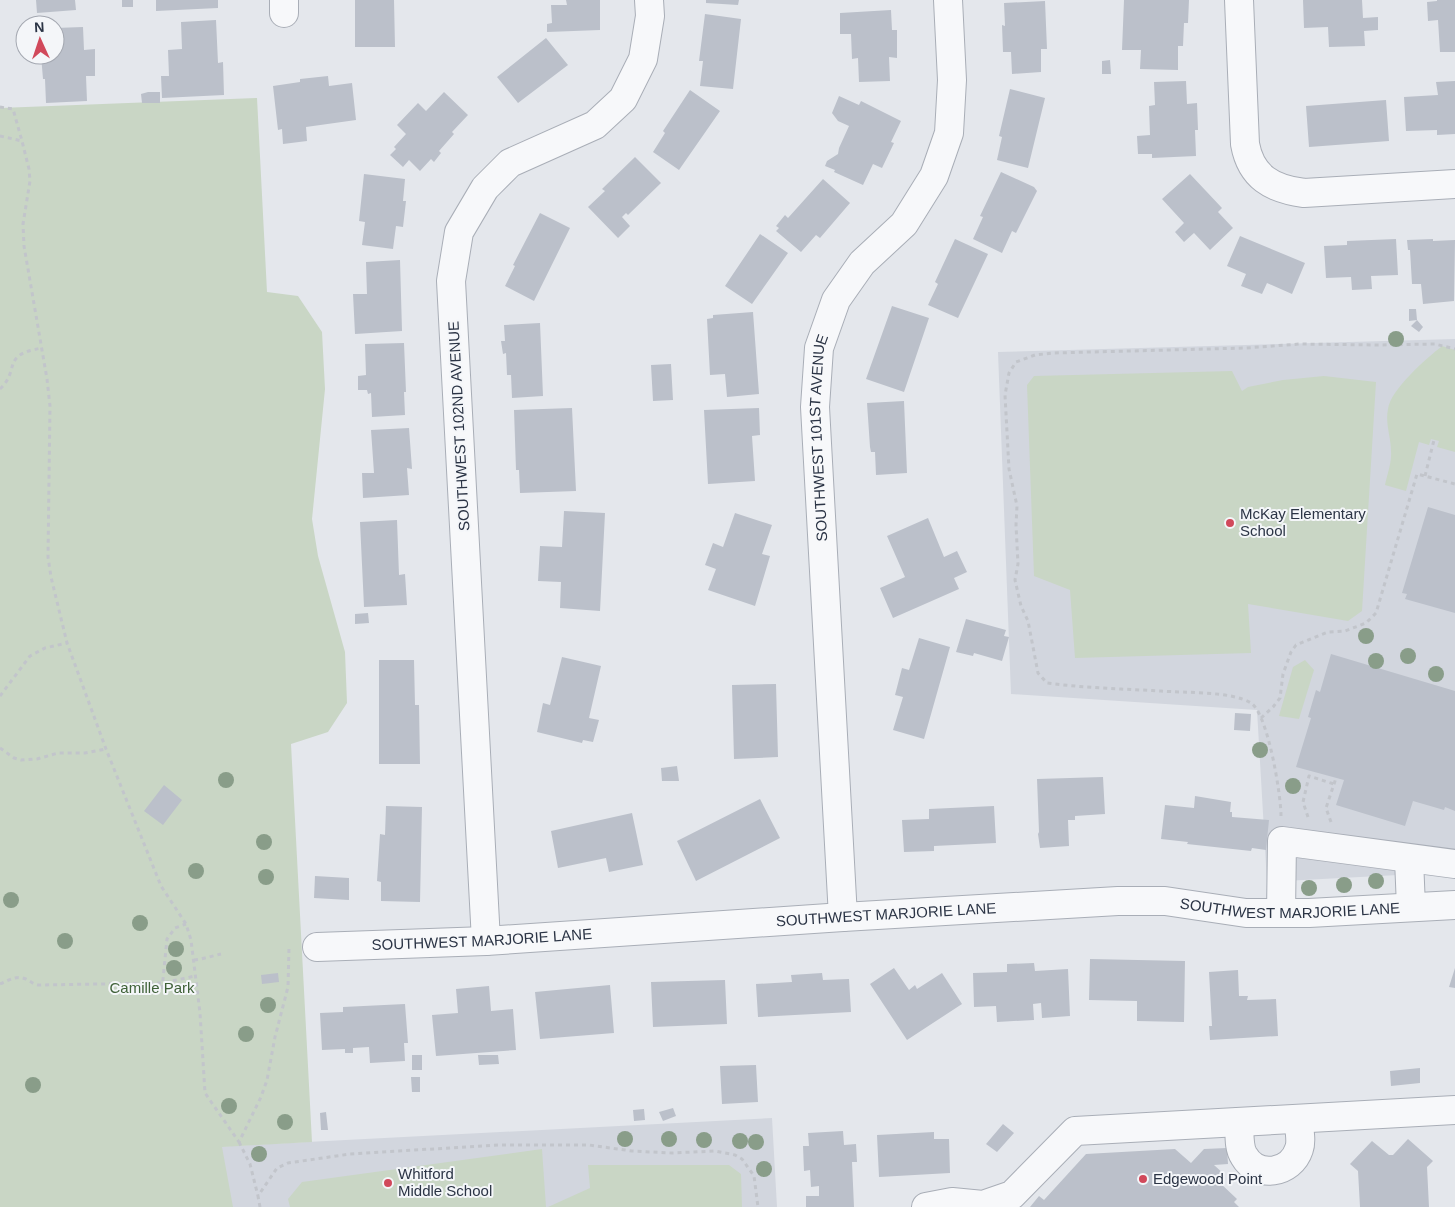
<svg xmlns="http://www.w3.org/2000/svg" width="1455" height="1207" viewBox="0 0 1455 1207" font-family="Helvetica,sans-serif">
<rect width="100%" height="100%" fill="#e4e7ec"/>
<!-- built -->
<path fill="#d2d6de" d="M1455 339V872L1267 882 1257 710 1011 694 998 352Z
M772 1118 777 1207H0V1158Z"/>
<!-- green -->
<path fill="#c9d6c5" d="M257 98 267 292 298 296 322 332 325 389 312 519 318 556 345 652 347 703 328 732 291 744 312 1142 222 1147 233 1207H0V108Z
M1442 346 1455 350V452L1437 447 1439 441 1431 439 1429 445 1419 442 1406 491 1385 485C1387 475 1392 462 1391 451 1391 437 1385 424 1388 409 1391 389 1426 359 1442 346Z
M1232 371 1242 391 1248 387 1283 380 1324 376 1376 382 1362 611 1348 621 1248 604 1251 653 1075 658 1070 590 1034 576 1027 385 1034 376Z
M1305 660 1314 670 1299 719 1279 716 1293 667Z
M542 1149 546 1207H290L288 1199 302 1182Z
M588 1165H729L741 1174 742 1207H548L590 1188Z"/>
<!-- building -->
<path fill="#bbc0ca" d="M36 0H75L76 10 37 13Z
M122 0H133V7H122Z
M156 0H218V8L156 11Z
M355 0H394L395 47H355Z
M566 0H600V30L547 32V24L552 23 551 5H567Z
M706 0H739L738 5 706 3Z
M1124 0H1189L1188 23H1184L1183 46H1178V70L1140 69 1141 50H1122Z
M1303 0H1362L1363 18 1378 17V30L1364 31 1365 46 1329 47 1328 27 1304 28Z
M1437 0H1455V52H1440L1438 20 1428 21 1427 2 1437 1Z
M1045 1 1047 49H1041V72L1012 74 1011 52H1003L1002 25 1005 26 1004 3Z
M891 10 892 30H897V58L889 57 890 81 859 82 858 58 852 59 851 34H840V13Z
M705 14 741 19 733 89 700 86 703 61H699Z
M216 20 218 63 223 62 224 95 162 98 161 76H169L168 50 182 49 181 22Z
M83 27 84 50 95 49V76H86L87 101 46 103 45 79H43L41 55H55V28Z
M546 38 568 65 518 103 497 77Z
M1110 60 1111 74H1102V61Z
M328 76 329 86 352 83 356 120 306 127 307 141 283 144 282 129 278 130 273 86 300 82V79Z
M1186 81 1187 104 1197 103 1198 130H1195L1196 156 1152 158V154H1138L1137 136 1150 135 1149 106 1155 105 1154 82Z
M1455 81V134L1437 135V130L1406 131 1404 97 1438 95 1436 82Z
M1010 89 1045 98 1028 168 997 160 1002 137 999 136Z
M690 90 720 111 679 170 653 152 665 133 663 131Z
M148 92H160V103H142L141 94Z
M444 92 468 115 452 132 454 134 439 151 441 153 434 162 431 159 420 171 409 160 403 167 390 155 396 149 394 147 406 134 397 125 418 103 426 111Z
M839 96 859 105 861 101 901 121 891 142 894 143 882 168 873 164 863 185 834 172 835 170 825 166 827 161 838 154 839 148 849 126 838 121 832 113Z
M1386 100 1389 141 1309 147 1306 106Z
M635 157 661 183 628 215 626 213 622 217 630 226 618 238 588 207 605 191 602 189Z
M1001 172 1034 187 1037 191 1016 233 1012 231 1002 253 973 239 983 217 980 216Z
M364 174 405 179 403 201H406L403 227 396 226 393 249 362 245 365 222 359 221Z
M1190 174 1222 208 1218 212 1233 228 1210 250 1194 233 1184 242 1175 232 1184 223 1162 199Z
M823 179 850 203 820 238 816 235 801 252 776 231 779 228 776 226 785 215 788 218Z
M540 213 570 228 534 301 505 286 515 266 513 265Z
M760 234 788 253 752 304 725 286Z
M1240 236 1305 263 1292 294 1267 283 1262 294 1241 286 1246 274 1227 266Z
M955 239 988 254 958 318 928 305 938 284 935 282Z
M1396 239 1398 275 1371 276 1372 289 1352 290 1351 277 1326 278 1324 246 1347 245V241Z
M1433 239V241L1455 240 1454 301 1423 304 1421 284H1412L1410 250H1408L1407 240Z
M400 260 402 331 355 334 353 294H367L366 262Z
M892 306 929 318 904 392 866 379Z
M1409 309H1416L1417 320 1409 321Z
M753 312 759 394 727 397 725 374 710 375 707 319 713 318V315Z
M1417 320 1423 327 1419 332 1411 326Z
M540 323 543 396 512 398 511 375H507L506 353 503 354 501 341H505L504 325Z
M404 343 406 392H404L405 415 372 417 371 393 368 394 367 390H358V376L366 375 365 344Z
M671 364 673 400 653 401 651 365Z
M904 401 907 473 876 475 875 452H871L870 447 867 403Z
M572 408 576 491 520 493 519 470H516L514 410Z
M759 408 760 435 752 436 755 481 708 484 704 410Z
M409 428 412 469 407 468 409 495 363 498 362 473H374L371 430Z
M1428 507 1455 515V613L1405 599 1407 594 1402 593Z
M564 511 605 513 600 611 560 608 561 582 538 581 540 546 562 547Z
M735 513 772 525 762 554 770 556 755 606 708 590 716 569 705 565 713 543 723 547Z
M928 518 944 557 957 551 967 572 954 578 959 589 893 618 880 588 905 577 887 536Z
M397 520 399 575 405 574 407 605 364 607 360 522Z
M368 613 369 623 355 624V614Z
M966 619 1006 630 1004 636 1009 637 1002 661 974 653 973 656 956 652Z
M919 638 950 647 924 739 893 730 903 697 895 695 902 668 909 670Z
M1331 654 1455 691V811L1445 807 1444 810 1413 801 1405 826 1336 805 1344 780 1296 767 1311 718 1308 717 1316 690 1320 692Z
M562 657 601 666 589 718 599 720 593 742 583 740 582 743 537 732 543 703 550 705Z
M379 660H414L415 705H419L420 764H379Z
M776 684 778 757 734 759 732 685Z
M1235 713 1251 714 1250 731 1234 730Z
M677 766 679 781H662L661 768Z
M1103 777 1105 814 1075 816V820H1068L1069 846 1040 848 1038 834 1039 832 1037 779Z
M164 785 182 800 163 825 144 811Z
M1195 796 1231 802 1230 812H1232V817L1269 820 1266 850 1252 848 1251 851 1187 844 1188 842 1161 839 1165 805 1194 808Z
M760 799 780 838 696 881 677 841Z
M386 806 422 807 420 902 381 901V882L377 881 380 834 385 835Z
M994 806 996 843 934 846V851L904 852 902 820 929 819V809Z
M632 813 643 865 609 872 606 858 558 868 551 831Z
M315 876 349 878V900L314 898Z
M1090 959 1185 961 1184 1022 1137 1021V1001L1089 1000Z
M1034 963 1035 971 1068 969 1070 1016 1042 1018 1041 1003 1033 1004 1034 1020 997 1022 996 1006 974 1007 973 973 1007 972V964Z
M894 968 909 990 915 985 917 989 942 973 962 1004 907 1040 870 984Z
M1455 968V988L1449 987Z
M1238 970 1239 996H1248L1247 1000 1276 999 1278 1036 1210 1040 1209 1026H1212L1209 972Z
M278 973 279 982 262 984 261 975Z
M822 973 823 980 849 979 851 1012 758 1017 756 984 792 982 791 975Z
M725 980 727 1024 653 1027 651 982Z
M610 985 614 1033 540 1039 535 992Z
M489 986 491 1011 513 1009 516 1050 436 1056 432 1015 458 1013 456 989Z
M405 1004 408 1043H404L405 1061 370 1063 369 1047 353 1048V1053H345V1049L322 1050 320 1013 343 1012V1007Z
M412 1055H422V1070H412Z
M478 1055H498L499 1064 479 1065Z
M756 1065 758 1102 722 1104 720 1066Z
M1420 1068V1083L1391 1086 1390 1071Z
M411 1077H420V1092H412Z
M673 1108 676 1116 663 1121 659 1112Z
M644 1109 645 1120 634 1121 633 1110Z
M326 1112 328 1130H321L320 1113Z
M1003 1124 1014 1133 997 1152 986 1144Z
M843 1131 844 1145 856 1144 857 1162H852L854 1207H806V1196H819V1186L811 1187 810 1170 804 1171 803 1146H809L808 1133Z
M934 1132V1139H949L950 1173 879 1177 877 1135Z
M1408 1139 1433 1161 1427 1167 1429 1207H1360L1358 1171 1350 1164 1372 1141 1389 1155H1393Z
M1227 1148 1228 1164 1214 1165 1225 1175 1219 1182 1237 1199 1234 1202 1239 1207H1030L1039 1196 1044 1200 1086 1154 1175 1149 1191 1163 1204 1149Z"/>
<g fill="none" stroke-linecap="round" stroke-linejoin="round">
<!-- minor casing -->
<g stroke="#a9aeb7" stroke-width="30">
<g id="minor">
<path d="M284 0V13"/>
<path d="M1239 0 1245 144C1251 177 1272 189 1304 193L1455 184"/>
<path d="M1409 859 1411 907"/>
<path d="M1281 913 1282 841 1455 864"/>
<path id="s1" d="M843 917 815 407 819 348 836 300 862 263 904 224 934 176 949 133 952 80 948 0"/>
<path d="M486 941 451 281 459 232 485 188 510 163 595 125 623 99 643 59 650 16 649 0"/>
<path id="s2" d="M317 947 486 941 843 917 1118 901H1165L1246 913H1309L1455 905"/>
<path d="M1239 1122C1240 1133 1238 1147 1244 1156 1257 1179 1291 1174 1299 1149 1302 1141 1299 1128 1298 1119"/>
<path d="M926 1207 952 1202 983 1205 1012 1195 1075 1131 1455 1110"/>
</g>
</g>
<!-- path -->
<path stroke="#c2c5cb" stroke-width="3" stroke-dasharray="4 4" stroke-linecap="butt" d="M0 107 13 109 22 141
M0 136 22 141 29 169 30 181 23 224 24 246 47 379 50 406 48 557 51 577 67 643 106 749 161 886 186 924 191 940 200 1013 205 1093 239 1142 261 1097 267 1080 275 1037 288 987 289 948
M0 389C21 369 0 355 42 348
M1425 476 1434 440
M0 696 30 656 45 648 67 643
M1261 718 1273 707 1280 698 1283 674 1291 652 1296 645 1328 632 1345 631 1366 623 1376 613 1417 474 1455 484
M0 748 14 758 21 760 37 759 58 753H85L106 749
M1281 816C1281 795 1268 714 1251 703 1232 691 1185 693 1161 691 1123 689 1085 688 1047 683L1038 673 1028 621 1021 606 1015 580 1018 564 1016 525 1017 506 1009 469 1005 395 1009 373 1016 362 1035 355 1053 353 1246 348 1300 344 1378 345 1435 344 1455 349
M1308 817 1303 802 1309 776 1334 784
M1331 822 1326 808 1336 778
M194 960 201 959 221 954
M0 984C9 980 16 975 26 979 30 981 33 984 38 985L163 983 195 976
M162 989 167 939 175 928 186 924
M239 1142 250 1164 258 1196
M260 1207 258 1196 277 1168 288 1163 350 1154 498 1145H589L632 1151 672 1153 715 1151 735 1155 742 1159 754 1176 758 1207"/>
<!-- minor -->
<use href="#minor" stroke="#f7f8fa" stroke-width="28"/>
</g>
<!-- trees -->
<g fill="#899d89">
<circle cx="1396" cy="339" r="8"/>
<circle cx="1366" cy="636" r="8"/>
<circle cx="1408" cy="656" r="8"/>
<circle cx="1376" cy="661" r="8"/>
<circle cx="1436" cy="674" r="8"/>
<circle cx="1260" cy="750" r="8"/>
<circle cx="226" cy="780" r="8"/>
<circle cx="1293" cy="786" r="8"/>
<circle cx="264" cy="842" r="8"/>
<circle cx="196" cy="871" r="8"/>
<circle cx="266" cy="877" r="8"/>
<circle cx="1376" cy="881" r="8"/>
<circle cx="1344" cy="885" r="8"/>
<circle cx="1309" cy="888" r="8"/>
<circle cx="11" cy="900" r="8"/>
<circle cx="140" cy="923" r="8"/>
<circle cx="65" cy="941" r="8"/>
<circle cx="176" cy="949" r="8"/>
<circle cx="174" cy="968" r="8"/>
<circle cx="268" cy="1005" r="8"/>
<circle cx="246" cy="1034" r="8"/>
<circle cx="33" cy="1085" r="8"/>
<circle cx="229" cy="1106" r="8"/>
<circle cx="285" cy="1122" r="8"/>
<circle cx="625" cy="1139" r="8"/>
<circle cx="669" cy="1139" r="8"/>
<circle cx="704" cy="1140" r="8"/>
<circle cx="740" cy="1141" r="8"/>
<circle cx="756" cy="1142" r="8"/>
<circle cx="259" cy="1154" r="8"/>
<circle cx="764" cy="1169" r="8"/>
</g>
<!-- markers -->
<g fill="#d1495b" stroke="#f4f6f9" stroke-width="2">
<circle cx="1230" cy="523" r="5"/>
<circle cx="1143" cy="1179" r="5"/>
<circle cx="388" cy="1183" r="5"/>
</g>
<g text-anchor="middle" stroke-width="4" stroke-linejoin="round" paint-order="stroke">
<!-- street labels -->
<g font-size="15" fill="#2b3445" stroke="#f4f6f9">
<text transform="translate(459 426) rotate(-93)" y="5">SOUTHWEST 102ND AVENUE</text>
<text dy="5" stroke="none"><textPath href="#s1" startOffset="480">SOUTHWEST 101ST AVENUE</textPath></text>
<text dy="5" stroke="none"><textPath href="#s2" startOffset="975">SOUTHWEST MARJORIE LANE</textPath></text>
<text dy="5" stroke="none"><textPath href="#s2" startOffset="570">SOUTHWEST MARJORIE LANE</textPath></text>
<text dy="5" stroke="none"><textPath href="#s2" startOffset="165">SOUTHWEST MARJORIE LANE</textPath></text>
</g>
<!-- poi labels -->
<g font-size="15" fill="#2b3445" stroke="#f4f6f9" text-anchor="start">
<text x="1240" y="519">McKay Elementary<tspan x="1240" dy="17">School</tspan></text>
<text x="398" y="1179">Whitford<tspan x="398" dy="17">Middle School</tspan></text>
<text x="1153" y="1184">Edgewood Point</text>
</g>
<!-- park labels -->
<g font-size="15" fill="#3f6138" stroke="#f4f6f9">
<text x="152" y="993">Camille Park</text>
</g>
</g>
<!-- north arrow -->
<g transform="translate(40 40) rotate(357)"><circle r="24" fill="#f4f6f9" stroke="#a4a8b1"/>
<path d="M0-4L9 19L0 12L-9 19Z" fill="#d1495b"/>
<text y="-8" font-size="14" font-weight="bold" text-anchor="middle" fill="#2b3445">N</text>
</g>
</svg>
